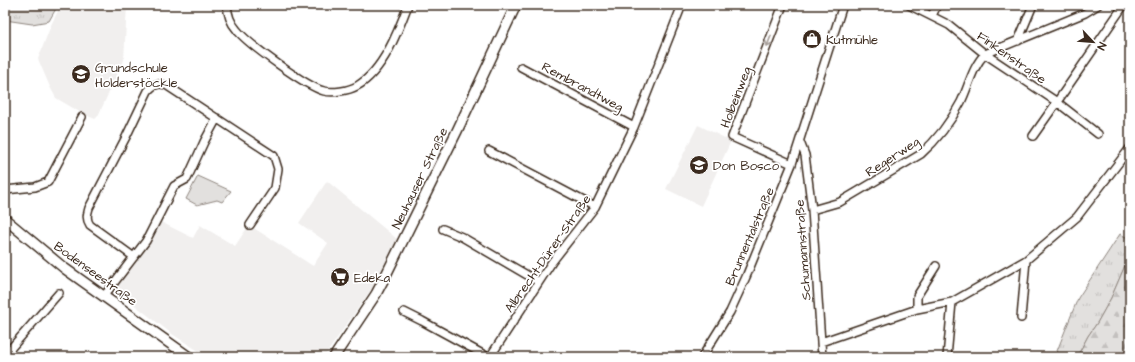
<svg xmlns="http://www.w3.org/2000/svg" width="1135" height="362" viewBox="0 0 1135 362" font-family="'Architects Daughter',sans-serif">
<defs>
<pattern id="grass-tufts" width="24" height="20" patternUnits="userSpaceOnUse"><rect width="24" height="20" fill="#e2e0de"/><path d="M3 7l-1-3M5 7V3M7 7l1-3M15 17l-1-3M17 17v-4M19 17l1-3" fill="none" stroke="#c3c0be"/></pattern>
<pattern id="forest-firs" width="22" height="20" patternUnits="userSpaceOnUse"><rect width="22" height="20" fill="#e2e0de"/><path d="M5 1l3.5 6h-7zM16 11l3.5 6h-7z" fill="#c3c0be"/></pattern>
</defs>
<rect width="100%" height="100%" fill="#fff"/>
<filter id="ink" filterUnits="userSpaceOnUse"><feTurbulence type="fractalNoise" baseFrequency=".025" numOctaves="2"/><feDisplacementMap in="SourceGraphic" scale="8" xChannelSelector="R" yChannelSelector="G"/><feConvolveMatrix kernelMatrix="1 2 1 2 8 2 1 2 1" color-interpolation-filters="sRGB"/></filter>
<g filter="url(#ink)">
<!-- built -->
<path fill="#f1efee" d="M61 5H127L124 60 98 116 95 119 83 114 56 98 50 87 38 59 51 25Z
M698 125 731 141 701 206 666 189Z
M327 181 397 239 372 288 324 357H208L172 334 114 289 145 244 157 220 193 238 200 225 235 246 249 225 313 266 328 243 299 223Z"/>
<!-- grass -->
<path fill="url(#grass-tufts)" stroke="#8e857e" d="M5 5H58L49 21 32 24 5 20Z
M1120 234 1130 239V254L1111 298 1097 323 1088 336 1079 353 1069 357H1063L1057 351 1078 298Z"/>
<!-- forest -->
<path fill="url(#forest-firs)" stroke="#8e857e" d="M1130 254V357H1069L1079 353 1088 336 1097 323 1111 298Z"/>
<!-- park -->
<path fill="#e2e0de" stroke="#8e857e" d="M198 176 231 191 222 202 217 200 197 205 186 199Z"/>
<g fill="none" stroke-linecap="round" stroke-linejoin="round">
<!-- minor casing -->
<g stroke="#3b2a1e" stroke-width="10">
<path id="minor" d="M227 5C228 15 230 22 237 30 248 44 307 87 324 91 333 93 348 91 357 86 383 71 398 32 408 5
M783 5 732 137 792 164
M909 5 949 25 985 54 1057 102 1098 134
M932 16 937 5
M1018 41 1033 5
M521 67 634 127
M1033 136 1057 102 1124 5
M800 142 805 155 812 210 822 357
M489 151 595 207
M5 190 35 187 48 182 82 117
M812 210 840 202 921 154C938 139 951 121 961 102 969 86 972 67 985 54L1085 13 1098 5
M443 229 462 237 539 282
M134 257 90 225C86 219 87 215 89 208L126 137 148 91C154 84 158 83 166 85L274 156 278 169 275 188 250 225
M104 296 146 241 174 186 187 179 204 142 217 118
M917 309V296L936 266
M404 312 422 321 488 357
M1021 318 1026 260
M821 342 917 309 952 302 1026 260 1077 217 1130 148
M5 355 59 293
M490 357 552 262 595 207 634 127 682 5
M702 357 730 312 746 277 792 164 843 5
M947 357 952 302"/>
</g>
<!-- tertiary casing -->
<g stroke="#3b2a1e" stroke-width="12">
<path id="tertiary" d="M5 219 64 268 189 357
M334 357 376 294 385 277 457 131 516 5"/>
</g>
<!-- minor -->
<use href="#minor" stroke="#fff" stroke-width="7"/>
<!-- tertiary -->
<use href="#tertiary" stroke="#fff" stroke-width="9"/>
</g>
<!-- one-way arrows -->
<defs><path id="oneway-shaft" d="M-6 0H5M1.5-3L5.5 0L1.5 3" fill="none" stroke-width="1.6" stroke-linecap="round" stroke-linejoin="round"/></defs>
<use stroke="#a79f9a" href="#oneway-shaft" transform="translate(769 41) rotate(111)"/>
</g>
<!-- icons -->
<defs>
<g id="shop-disc" transform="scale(1)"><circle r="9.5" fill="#3b2a1e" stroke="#fff"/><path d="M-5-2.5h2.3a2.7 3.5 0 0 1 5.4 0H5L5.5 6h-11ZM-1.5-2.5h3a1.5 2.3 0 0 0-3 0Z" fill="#fff"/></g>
<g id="school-disc" transform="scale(1)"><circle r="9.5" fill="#3b2a1e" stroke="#fff"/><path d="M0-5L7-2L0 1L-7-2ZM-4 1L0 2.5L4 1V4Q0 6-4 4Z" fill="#fff"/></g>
<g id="supermarket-disc" transform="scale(1)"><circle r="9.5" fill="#3b2a1e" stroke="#fff"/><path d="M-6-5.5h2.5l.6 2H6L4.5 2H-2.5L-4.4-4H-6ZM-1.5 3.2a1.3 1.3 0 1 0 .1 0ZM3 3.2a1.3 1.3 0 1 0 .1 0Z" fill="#fff"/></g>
</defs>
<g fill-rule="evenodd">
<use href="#shop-disc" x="812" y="39"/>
<use href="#school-disc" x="81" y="74"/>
<use href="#school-disc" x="699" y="165"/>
<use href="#supermarket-disc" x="340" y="277"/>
</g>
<g text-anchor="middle" stroke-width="3.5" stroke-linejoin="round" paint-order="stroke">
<!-- poi labels -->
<g font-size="13" fill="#3b2a1e" stroke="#fff" text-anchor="start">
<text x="826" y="44">Kutmühle</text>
<text x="95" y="72">Grundschule<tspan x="95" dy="15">Holderstöckle</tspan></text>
<text x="713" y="170">Don Bosco</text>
<text x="354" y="282">Edeka</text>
</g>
<!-- street labels -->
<g font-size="13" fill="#3b2a1e" stroke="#fff">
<text transform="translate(1012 57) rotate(35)" y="5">Finkenstraße</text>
<text transform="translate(583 86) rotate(28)" y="5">Rembrandtweg</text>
<text transform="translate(735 97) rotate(-69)" y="5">Holbeinweg</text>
<text transform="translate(892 156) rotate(-33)" y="5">Regerweg</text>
<text transform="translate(419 178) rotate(-64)" y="5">Neuhauser Straße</text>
<text transform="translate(749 236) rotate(-67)" y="5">Brunnentalstraße</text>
<text transform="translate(802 250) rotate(-94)" y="5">Schumannstraße</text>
<text transform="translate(547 253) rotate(-55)" y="5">Albrecht-Dürer-Straße</text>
<text transform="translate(96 273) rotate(36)" y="5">Bodenseestraße</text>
</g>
</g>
<!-- margin -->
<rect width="1135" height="362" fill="none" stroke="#fff" stroke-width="20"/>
<rect x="10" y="10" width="1115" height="342" fill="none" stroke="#3b2a1e" stroke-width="1.5" filter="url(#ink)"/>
<!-- north arrow -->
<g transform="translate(1093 42) rotate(116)" stroke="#ffffff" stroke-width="3" paint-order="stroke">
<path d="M0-3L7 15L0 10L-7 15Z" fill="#3b2a1e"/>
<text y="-6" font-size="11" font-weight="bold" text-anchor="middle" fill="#3b2a1e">N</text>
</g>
</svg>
